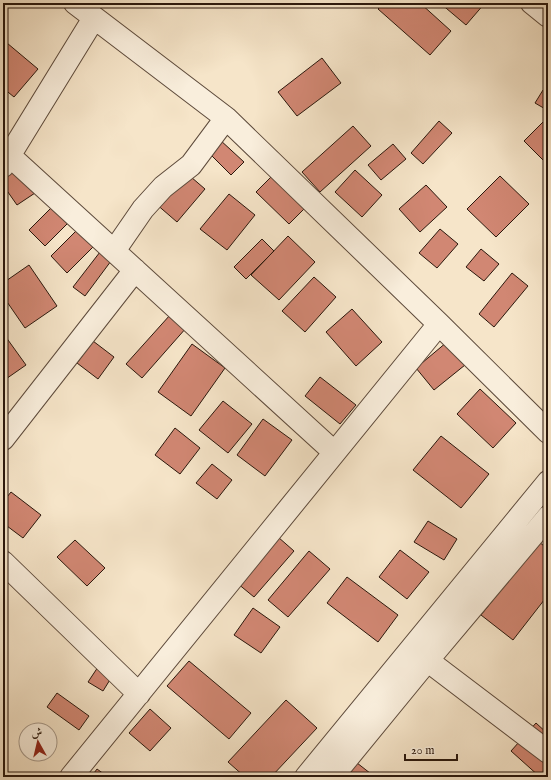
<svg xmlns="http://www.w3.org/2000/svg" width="551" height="780" viewBox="0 0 551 780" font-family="'IM FELL English',Amiri,serif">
<rect width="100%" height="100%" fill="#f6e5c9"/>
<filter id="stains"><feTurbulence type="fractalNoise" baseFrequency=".005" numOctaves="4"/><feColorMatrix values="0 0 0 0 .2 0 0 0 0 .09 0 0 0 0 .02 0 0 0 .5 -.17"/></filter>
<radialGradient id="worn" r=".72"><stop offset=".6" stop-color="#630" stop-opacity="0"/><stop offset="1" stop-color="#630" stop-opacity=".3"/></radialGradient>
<!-- building -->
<path fill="#d18773" stroke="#2a170c" d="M384 3H420L451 31 430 55 378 9Z
M440 3H485L466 25Z
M7 43 38 69 14 97 3 88V48Z
M322 58 341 83 297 116 278 92Z
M543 90 548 92 547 110 535 103Z
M548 117V165L524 141Z
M439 121 452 133 423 164 411 153Z
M353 126 371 146 320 192 302 172Z
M219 139 244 162 231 175 207 151Z
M393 144 406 159 381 180 368 165Z
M17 168 35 193 17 205 3 185V178Z
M355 170 382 195 362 217 335 192Z
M184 171 205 189 177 222 155 203Z
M274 174 307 206 289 224 256 192Z
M500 176 529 204 496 237 467 209Z
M426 185 447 207 420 232 399 209Z
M229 194 255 215 227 250 200 229Z
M54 205 70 221 45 246 29 230Z
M78 229 95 245 67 273 51 256Z
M440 229 458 244 437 268 419 253Z
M288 236 315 262 279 300 251 275Z
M262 239 274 251 246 279 234 267Z
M481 249 499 264 484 281 466 267Z
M100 252 111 261 85 296 73 287Z
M29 265 57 306 25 328 3 296V283Z
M512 273 528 286 494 327 479 314Z
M314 277 336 297 305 332 282 311Z
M179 305 194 319 142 378 126 364Z
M352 309 382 342 356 366 326 332Z
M3 333 26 365 3 381Z
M93 341 114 357 98 379 77 363Z
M447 342 465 365 434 390 416 368Z
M192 344 225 368 191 416 158 392Z
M320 377 356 405 340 424 305 396Z
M480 389 516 423 493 448 457 414Z
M223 401 252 424 228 453 199 430Z
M263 419 292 440 265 476 237 455Z
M175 428 200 448 180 474 155 455Z
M441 436 489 474 461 508 413 470Z
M212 464 232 480 217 499 196 483Z
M11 492 41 515 23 538 3 523V502Z
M428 521 457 539 444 560 414 542Z
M278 537 294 551 254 597 237 583Z
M75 540 105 568 87 586 57 557Z
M539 542 548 549V595L513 640 481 615Z
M400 550 429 572 407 599 379 577Z
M309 551 330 569 288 617 268 600Z
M347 577 398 615 378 642 327 603Z
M253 608 280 627 261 653 234 635Z
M102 661 116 670 103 691 88 682Z
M189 661 251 713 229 739 167 686Z
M57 693 89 716 79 730 47 707Z
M286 700 317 728 271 777H245L228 762Z
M150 709 171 728 150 751 129 733Z
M536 723 548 734V777H540L511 751Z
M31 754H46L42 760Z
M352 759 375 777H338Z
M97 769 108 777H91Z"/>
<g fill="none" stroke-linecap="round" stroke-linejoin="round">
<!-- minor casing -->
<g stroke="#5d4a3b" stroke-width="24">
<path id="minor" d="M75 3 226 118 439 324 548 432
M532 3 548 16
M10 156 334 452
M3 166 94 18
M114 251 143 209 163 187 191 165 226 118
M3 439 135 270
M3 562 139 694
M415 651 548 752
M71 777 439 324
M306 777 548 482
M332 777 427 661 548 517"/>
</g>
<!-- minor -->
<use href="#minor" stroke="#f9eedc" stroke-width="22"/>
</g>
<!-- margin -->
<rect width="551" height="780" fill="none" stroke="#f6e5c9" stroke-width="16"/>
<rect x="4" y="4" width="543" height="772" fill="none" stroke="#2a170c" stroke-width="2"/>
<rect x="8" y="8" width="535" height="764" fill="none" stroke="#2a170c"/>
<!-- north arrow -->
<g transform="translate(38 742) rotate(352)"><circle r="19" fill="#f9eedc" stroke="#a69889"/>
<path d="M0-3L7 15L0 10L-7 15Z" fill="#8f2418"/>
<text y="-6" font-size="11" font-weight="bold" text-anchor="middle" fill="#2a170c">ش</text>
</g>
<!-- scale -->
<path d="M405 754v6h52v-6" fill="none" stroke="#2a170c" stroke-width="2"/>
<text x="411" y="754" font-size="12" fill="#2a170c" stroke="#f9eedc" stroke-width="3" paint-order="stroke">20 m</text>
<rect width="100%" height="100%" filter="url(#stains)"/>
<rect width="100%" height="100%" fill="url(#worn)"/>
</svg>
